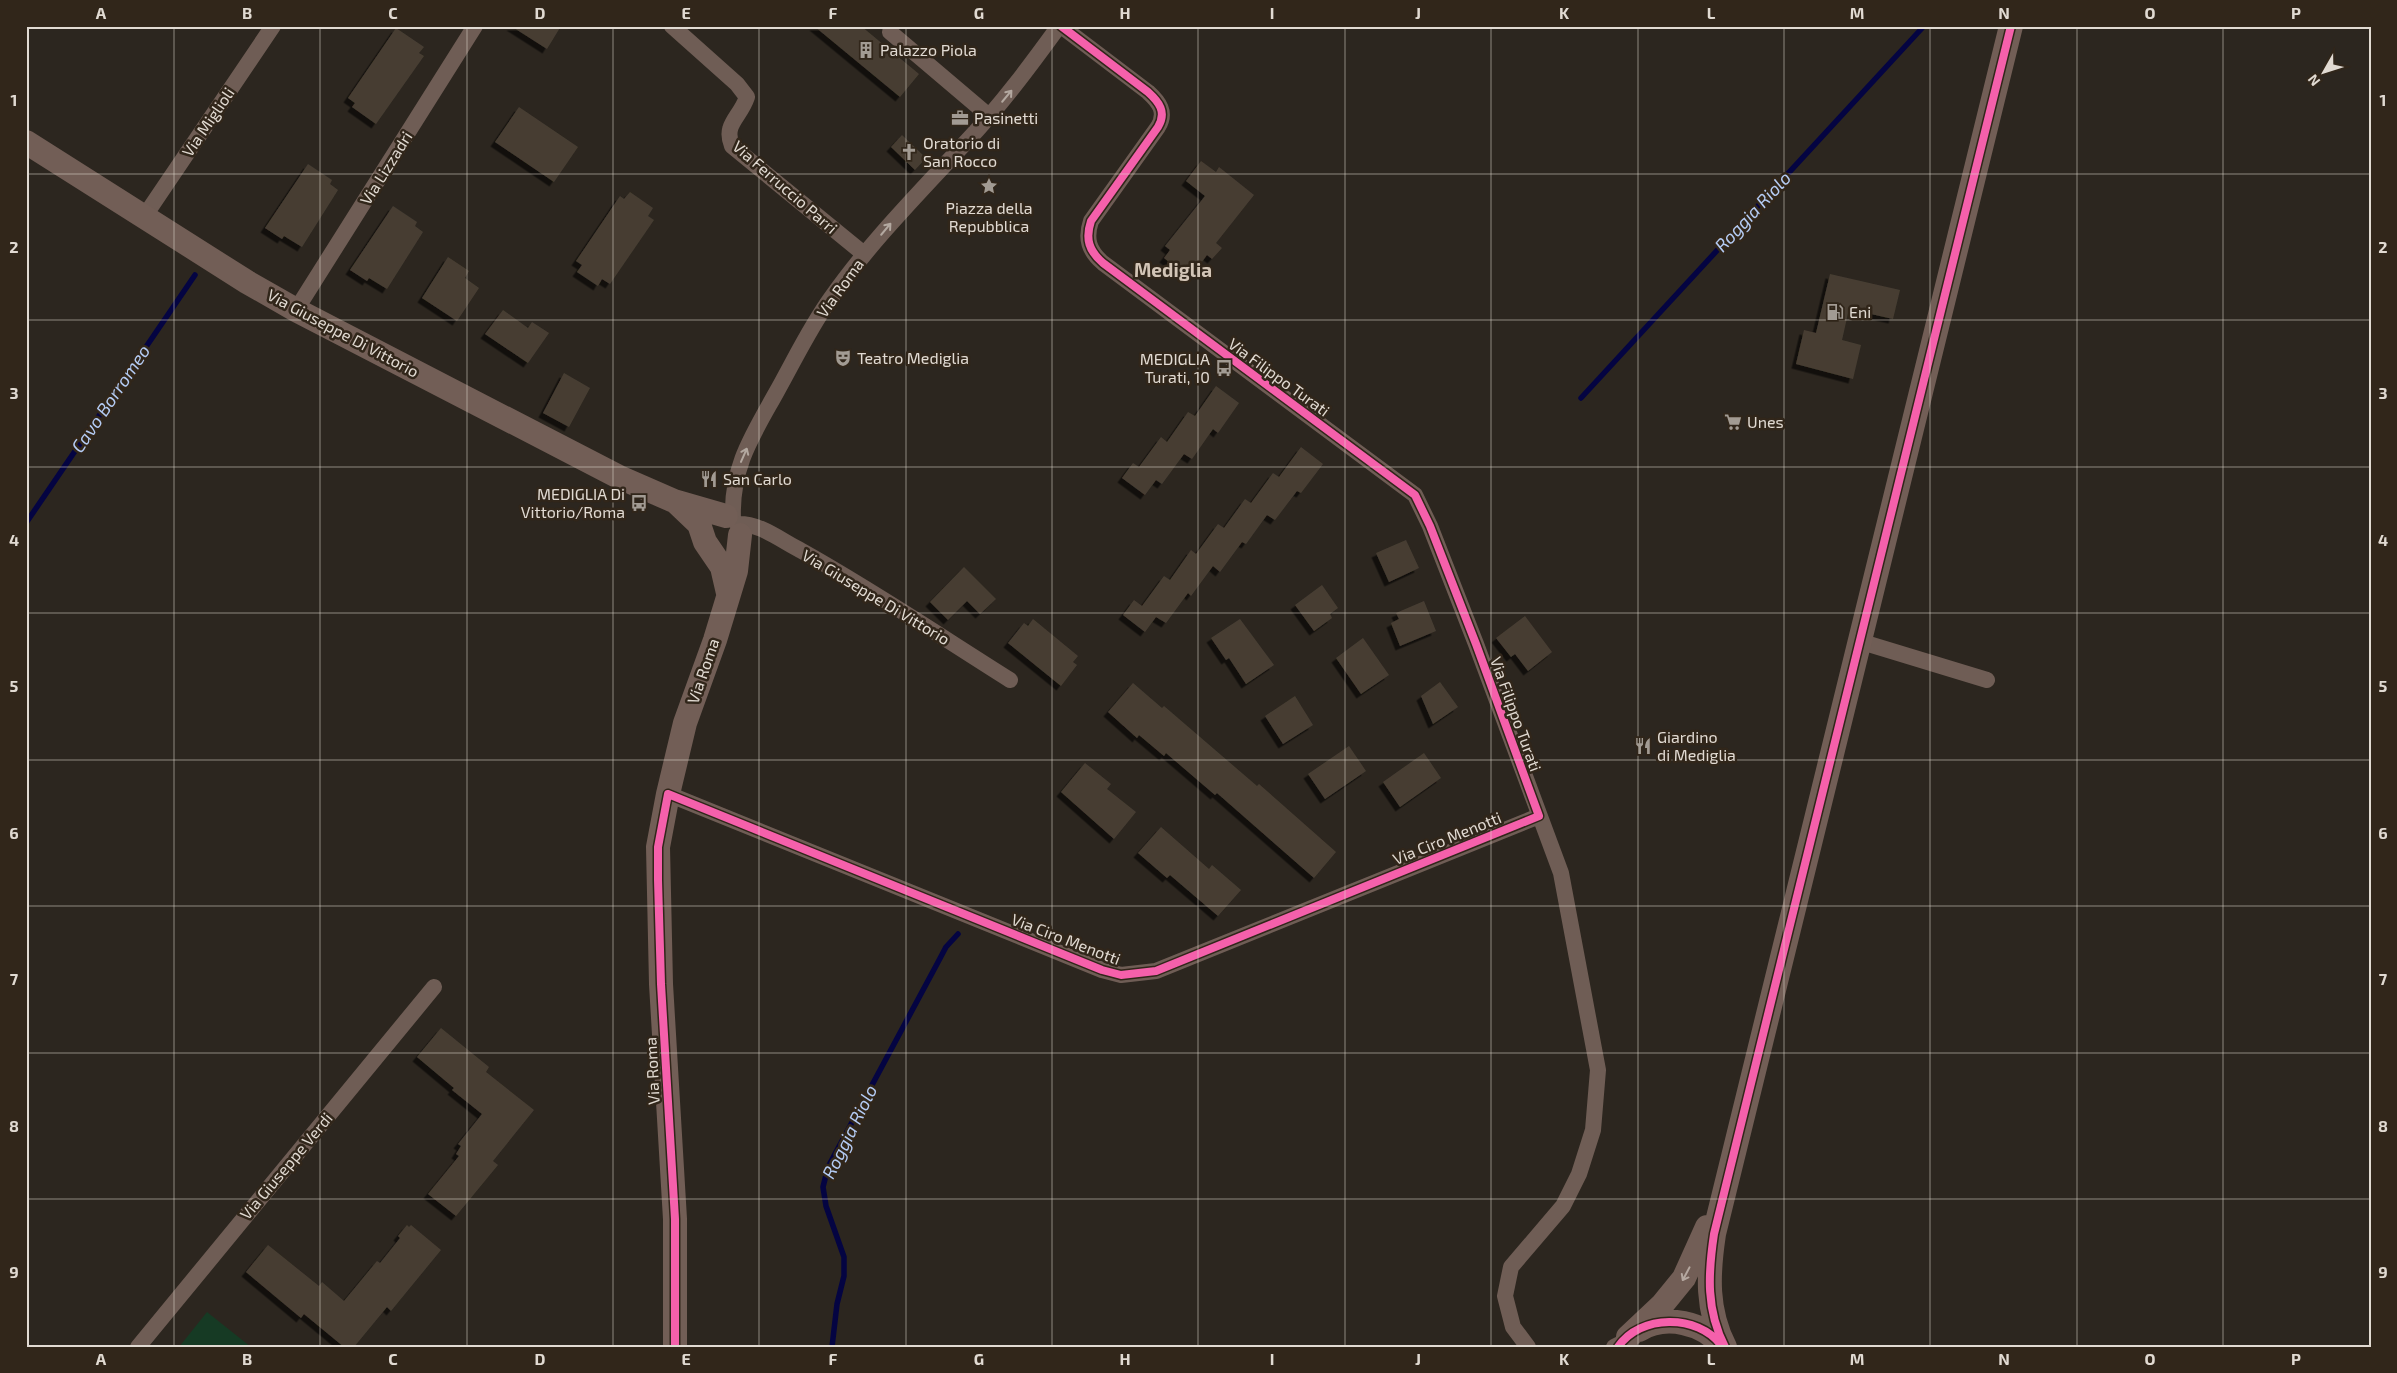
<svg xmlns="http://www.w3.org/2000/svg" width="2397" height="1373" viewBox="0 0 2397 1373" font-family="'Exo 2',sans-serif">
<defs>
<filter id="shadow"><feDropShadow dx="-4.5" dy="4.5" stdDeviation="0" flood-color="#0009"/></filter>
</defs>
<rect width="100%" height="100%" fill="#2c261f"/>
<!-- grass -->
<path fill="#163a24" d="M207 1312 251 1347H179Z"/>
<g fill="none" stroke-linecap="round" stroke-linejoin="round">
<!-- stream -->
<path stroke="#040442" stroke-width="5.5" d="M1581 398 1924 26
M26 523 195 275
M832 1347 837 1304 844 1276V1257L826 1206 823 1187 828 1167 937 964 946 947 958 934"/>
</g>
<!-- building -->
<path fill="#473e33" filter="url(#shadow)" d="M511 26H561L547 49Z
M814 26H861L919 74 900 97Z
M396 28 424 47 419 53 424 56 376 124 352 107 355 103 348 98Z
M519 107 578 147 554 182 495 142Z
M902 135 926 158 915 170 891 147Z
M1201 161 1216 172 1219 167 1254 195 1216 243 1222 248 1212 259 1207 255 1190 278 1164 258 1170 250 1165 246 1205 196 1186 181Z
M308 164 332 180 330 184 338 190 302 247 284 236 282 239 265 228Z
M630 192 653 208 648 216 654 220 610 284 602 279 598 286 577 272 582 265 576 261 620 196 624 199Z
M393 206 417 222 415 226 423 232 387 289 369 278 367 281 350 270Z
M448 257 469 271 465 278 479 288 457 321 422 298Z
M1830 274 1900 290 1893 319 1849 309 1842 340 1861 345 1853 379 1796 364 1804 330 1816 333Z
M503 310 528 328 532 322 549 333 528 363 485 334Z
M564 373 590 388 569 427 543 413Z
M1216 386 1239 403 1218 433 1213 429 1192 459 1184 454 1162 484 1156 480 1145 495 1122 478 1133 463 1139 467 1161 437 1167 442 1188 412 1195 416Z
M1301 447 1323 464 1301 493 1297 491 1275 520 1267 515 1246 544 1242 542 1220 572 1213 566 1191 596 1188 593 1166 623 1156 617 1145 632 1123 615 1134 600 1142 606 1164 576 1170 580 1191 550 1196 554 1218 524 1224 528 1245 499 1251 503 1273 473 1279 477Z
M1406 540 1419 568 1389 582 1376 553Z
M964 567 996 599 980 614 967 601 948 620 930 602Z
M1322 585 1338 608 1330 614 1332 618 1314 631 1295 605Z
M1424 601 1436 631 1400 646 1391 623 1399 619 1396 613Z
M1525 616 1552 652 1528 671 1515 654 1511 657 1496 638Z
M1033 619 1078 656 1073 662 1077 665 1061 686 1008 643 1024 623 1028 626Z
M1240 619 1274 665 1246 684 1229 658 1226 660 1211 638Z
M1363 638 1389 675 1361 694 1336 658Z
M1440 682 1458 707 1433 724 1421 696Z
M1133 683 1162 708 1164 706 1257 786 1259 784 1336 852 1314 878 1217 793 1215 795 1166 753 1164 756 1139 735 1137 738 1108 712Z
M1295 696 1313 725 1283 744 1265 716Z
M1349 746 1366 771 1325 799 1308 774Z
M1424 753 1441 778 1400 807 1383 782Z
M1085 763 1111 784 1107 789 1136 812 1114 839 1061 792Z
M1161 827 1209 869 1212 865 1241 890 1218 916 1170 875 1167 878 1138 853Z
M441 1028 489 1067 486 1072 534 1110 493 1161 498 1165 456 1216 428 1194 459 1156 456 1154 461 1146 458 1144 482 1114 452 1090 454 1088 417 1057Z
M407 1225 409 1227 411 1225 441 1250 391 1311 387 1307 354 1347H344L304 1314 301 1318 246 1272 268 1245 319 1286 322 1282 344 1301 377 1261 380 1263 400 1238 398 1236Z"/>
<g fill="none" stroke-linecap="round" stroke-linejoin="round">
<!-- street -->
<path stroke="#6f5d55" stroke-width="16" d="M672 26 737 84 747 97C740 118 723 124 732 146L864 254
M1061 26 1148 92C1159 102 1167 112 1158 127L1091 221C1085 239 1089 251 1103 263L1415 495 1430 526 1476 644 1561 873 1598 1070 1593 1130 1579 1174 1563 1206 1511 1267 1505 1296 1513 1327 1528 1347
M890 32 989 116
M144 217 273 26
M296 310 475 26
M733 519C731 467 752 436 776 393 794 361 810 327 831 298 871 241 920 192 967 141 1001 105 1030 66 1059 26
M737 524C760 523 780 540 800 550 872 590 940 636 1010 680
M1862 642 1987 680
M668 794 1102 970 1121 975 1156 971 1539 816
M138 1347 434 987
M1614 1347 1620 1344"/>
<!-- secondary -->
<path stroke="#725e56" stroke-width="24" d="M26 142 247 282 296 310 619 477 674 501 726 516
M677 503 699 524 705 542 722 567 728 593
M1639 1330C1665 1314 1704 1322 1723 1347
M1628 1337 1662 1305 1684 1278 1707 1227
M675 1347V1219L661 984 658 847 668 794 685 723 715 640 736 571 740 535
M1725 1347C1706 1310 1708 1274 1714 1234L2011 26"/>
<!-- cycleway casing -->
<g stroke="#31261a" stroke-width="11">
<path id="cycleway" d="M675 1347V1219L661 984 658 880V847L668 794 1102 970 1121 975 1156 971 1539 816 1476 644 1430 526 1415 495 1103 263C1089 251 1085 239 1091 221L1158 127C1167 112 1159 102 1148 92L1061 26
M1618 1347C1640 1314 1698 1314 1721 1345
M1725 1347C1706 1310 1708 1274 1714 1234L2011 26"/>
</g>
<!-- cycleway -->
<use href="#cycleway" stroke="#f560ab" stroke-width="8"/>
</g>
<!-- one-way arrows -->
<defs><path id="oneway-shaft" d="M-6 0H5M1.5-3L5.5 0L1.5 3" fill="none" stroke-width="1.6" stroke-linecap="round" stroke-linejoin="round" transform="scale(1.25)"/></defs>
<g stroke="#b3a8a0">
<use href="#oneway-shaft" transform="translate(1007 96) rotate(-50)"/>
<use href="#oneway-shaft" transform="translate(886 229) rotate(-50)"/>
<use href="#oneway-shaft" transform="translate(744 455) rotate(-66)"/>
</g>
<use stroke="#b5a8a0" href="#oneway-shaft" transform="translate(1686 1274) rotate(118)"/>
<!-- grid -->
<path fill="none" stroke="#e1dad2" stroke-width="1" stroke-opacity="0.55" d="M174 26V1347M320 26V1347M467 26V1347M613 26V1347M759 26V1347M906 26V1347M1052 26V1347M1198 26V1347M1345 26V1347M1491 26V1347M1638 26V1347M1784 26V1347M1930 26V1347M2077 26V1347M2223 26V1347M26 174H2371M26 320H2371M26 467H2371M26 613H2371M26 760H2371M26 906H2371M26 1053H2371M26 1199H2371"/>
<!-- icons -->
<defs>
<g id="building-bare" transform="scale(1.35)"><path d="M-4-6H4V6H1V3H-1V6H-4ZM-2.5-4.3h1.7v1.8h-1.7ZM.8-4.3h1.7v1.8H.8ZM-2.5-1h1.7V.8h-1.7ZM.8-1h1.7V.8H.8Z" fill="#a29b93" stroke="#31261a" stroke-width="2.5" paint-order="stroke"/></g>
<g id="office-bare" transform="scale(1.35)"><path d="M-6-3h4V-5.5h4V-3h4V5H-6ZM-1-4.5V-3h2v-1.5ZM-6 0V1H6V0Z" fill="#a29b93" stroke="#31261a" stroke-width="2.5" paint-order="stroke"/></g>
<g id="church-bare" transform="scale(1.35)"><path d="M-1.2-6h2.4v3.5h3.3v2.4h-3.3V6h-2.4V-.1h-3.3v-2.4h3.3Z" fill="#a29b93" stroke="#31261a" stroke-width="2.5" paint-order="stroke"/></g>
<g id="sight-bare" transform="scale(1.35)"><path d="M0-6L1.8-2.2L6-1.7L2.9 1.2L3.7 5.4L0 3.3L-3.7 5.4L-2.9 1.2L-6-1.7L-1.8-2.2Z" fill="#a29b93" stroke="#31261a" stroke-width="2.5" paint-order="stroke"/></g>
<g id="fuel-bare" transform="scale(1.35)"><path d="M-5.5-6h7V0h2V4h1.3V-2.5L3-4.5l.8-.8L6-3V5H2.5V1h-1V6h-7ZM-4.2-4.7v3.2H.2V-4.7Z" fill="#a29b93" stroke="#31261a" stroke-width="2.5" paint-order="stroke"/></g>
<g id="theatre-bare" transform="scale(1.35)"><path d="M-5-5.5Q0-4 5-5.5V0Q5 5 0 6Q-5 5-5 0ZM-3.3-2.5H-1v1.5H-3.3ZM1-2.5H3.3v1.5H1ZM-2.8 1Q0 5.5 2.8 1Z" fill="#a29b93" stroke="#31261a" stroke-width="2.5" paint-order="stroke"/></g>
<g id="bus-bare" transform="scale(1.35)"><path d="M-5-6H5V4H4V6H2V4H-2V6H-4V4H-5ZM-3.5-4V0h7V-4ZM-3.5 1.2v1.5H-2V1.2ZM2 1.2v1.5H3.5V1.2Z" fill="#a29b93" stroke="#31261a" stroke-width="2.5" paint-order="stroke"/></g>
<g id="supermarket-bare" transform="scale(1.35)"><path d="M-6-5.5h2.5l.6 2H6L4.5 2H-2.5L-4.4-4H-6ZM-1.5 3.2a1.3 1.3 0 1 0 .1 0ZM3 3.2a1.3 1.3 0 1 0 .1 0Z" fill="#a29b93" stroke="#31261a" stroke-width="2.5" paint-order="stroke"/></g>
<g id="restaurant-bare" transform="scale(1.35)"><path d="M-5-6h1v4h1v-4h1v4h1v-4h1v5L-1.5 .5V6h-2V.5L-5-1ZM5-6V6H3V1.5H1.5Q1.5-4 5-6Z" fill="#a29b93" stroke="#31261a" stroke-width="2.5" paint-order="stroke"/></g>
</defs>
<g fill-rule="evenodd">
<use href="#building-bare" x="866" y="50"/>
<use href="#office-bare" x="960" y="118"/>
<use href="#church-bare" x="909" y="152"/>
<use href="#sight-bare" x="989" y="186"/>
<use href="#fuel-bare" x="1835" y="312"/>
<use href="#theatre-bare" x="843" y="358"/>
<use href="#bus-bare" x="1224" y="368"/>
<use href="#supermarket-bare" x="1733" y="422"/>
<use href="#restaurant-bare" x="709" y="479"/>
<use href="#bus-bare" x="639" y="503"/>
<use href="#restaurant-bare" x="1643" y="746"/>
</g>
<g text-anchor="middle" stroke-width="5" stroke-linejoin="round" paint-order="stroke">
<!-- poi labels -->
<g font-size="16" fill="#e1dad2" stroke="#31261a" text-anchor="start">
<text x="880" y="56">Palazzo Piola</text>
<text x="974" y="124">Pasinetti</text>
<text x="923" y="149">Oratorio di<tspan x="923" dy="18">San Rocco</tspan></text>
<text x="989" y="214" text-anchor="middle">Piazza della<tspan x="989" dy="18">Repubblica</tspan></text>
<text x="1849" y="318">Eni</text>
<text x="857" y="364">Teatro Mediglia</text>
<text x="1210" y="365" text-anchor="end">MEDIGLIA<tspan x="1210" dy="18">Turati, 10</tspan></text>
<text x="1747" y="428">Unes</text>
<text x="723" y="485">San Carlo</text>
<text x="625" y="500" text-anchor="end">MEDIGLIA Di<tspan x="625" dy="18">Vittorio/Roma</tspan></text>
<text x="1657" y="743">Giardino<tspan x="1657" dy="18">di Mediglia</tspan></text>
</g>
<!-- street labels -->
<g font-size="16" fill="#e1dad2" stroke="#31261a">
<text transform="translate(208 122) rotate(-56)" y="6">Via Miglioli</text>
<text transform="translate(386 168) rotate(-58)" y="6">Via Lizzadri</text>
<text transform="translate(785 187) rotate(41)" y="6">Via Ferruccio Parri</text>
<text transform="translate(840 288) rotate(-54)" y="6">Via Roma</text>
<text transform="translate(343 333) rotate(28)" y="6">Via Giuseppe Di Vittorio</text>
<text transform="translate(1279 377) rotate(36)" y="6">Via Filippo Turati</text>
<text transform="translate(876 597) rotate(31)" y="6">Via Giuseppe Di Vittorio</text>
<text transform="translate(703 671) rotate(-71)" y="6">Via Roma</text>
<text transform="translate(1516 714) rotate(70)" y="6">Via Filippo Turati</text>
<text transform="translate(1447 838) rotate(-22)" y="6">Via Ciro Menotti</text>
<text transform="translate(1066 939) rotate(21)" y="6">Via Ciro Menotti</text>
<text transform="translate(652 1071) rotate(-93)" y="6">Via Roma</text>
<text transform="translate(286 1166) rotate(-50)" y="6">Via Giuseppe Verdi</text>
</g>
<!-- water labels -->
<g font-size="18" font-style="italic" fill="#b4cbf3" stroke="#31261a">
<text transform="translate(1753 212) rotate(-47)" y="6">Roggia Riolo</text>
<text transform="translate(111 399) rotate(-56)" y="6">Cavo Borromeo</text>
<text transform="translate(850 1132) rotate(-64)" y="6">Roggia Riolo</text>
</g>
<!-- quarter labels -->
<g font-size="19" font-weight="bold" fill="#d3c5b6" stroke="#31261a">
<text x="1173" y="277">Mediglia</text>
</g>
</g>
<!-- border -->
<rect width="2397" height="1373" fill="none" stroke="#31261a" stroke-width="55"/>
<!-- north arrow -->
<g transform="translate(2324 72) rotate(231)" stroke="#31261a" stroke-width="4" paint-order="stroke">
<path d="M0-4L9 19L0 12L-9 19Z" fill="#e1dad2"/>
<text y="-8" font-size="14" font-weight="bold" text-anchor="middle" fill="#e1dad2">N</text>
</g>
<rect x="28" y="28" width="2342" height="1318" fill="none" stroke="#e1dad2" stroke-width="2"/>
<g font-size="16" text-anchor="middle" font-weight="bold" fill="#e1dad2">
<text x="101" y="19">A</text>
<text x="247" y="19">B</text>
<text x="393" y="19">C</text>
<text x="540" y="19">D</text>
<text x="686" y="19">E</text>
<text x="833" y="19">F</text>
<text x="979" y="19">G</text>
<text x="1125" y="19">H</text>
<text x="1272" y="19">I</text>
<text x="1418" y="19">J</text>
<text x="1564" y="19">K</text>
<text x="1711" y="19">L</text>
<text x="1857" y="19">M</text>
<text x="2004" y="19">N</text>
<text x="2150" y="19">O</text>
<text x="2296" y="19">P</text>
<text x="14" y="106">1</text>
<text x="2383" y="106">1</text>
<text x="14" y="253">2</text>
<text x="2383" y="253">2</text>
<text x="14" y="399">3</text>
<text x="2383" y="399">3</text>
<text x="14" y="546">4</text>
<text x="2383" y="546">4</text>
<text x="14" y="692">5</text>
<text x="2383" y="692">5</text>
<text x="14" y="839">6</text>
<text x="2383" y="839">6</text>
<text x="14" y="985">7</text>
<text x="2383" y="985">7</text>
<text x="14" y="1132">8</text>
<text x="2383" y="1132">8</text>
<text x="14" y="1278">9</text>
<text x="2383" y="1278">9</text>
<text x="101" y="1365">A</text>
<text x="247" y="1365">B</text>
<text x="393" y="1365">C</text>
<text x="540" y="1365">D</text>
<text x="686" y="1365">E</text>
<text x="833" y="1365">F</text>
<text x="979" y="1365">G</text>
<text x="1125" y="1365">H</text>
<text x="1272" y="1365">I</text>
<text x="1418" y="1365">J</text>
<text x="1564" y="1365">K</text>
<text x="1711" y="1365">L</text>
<text x="1857" y="1365">M</text>
<text x="2004" y="1365">N</text>
<text x="2150" y="1365">O</text>
<text x="2296" y="1365">P</text>
</g>
</svg>
